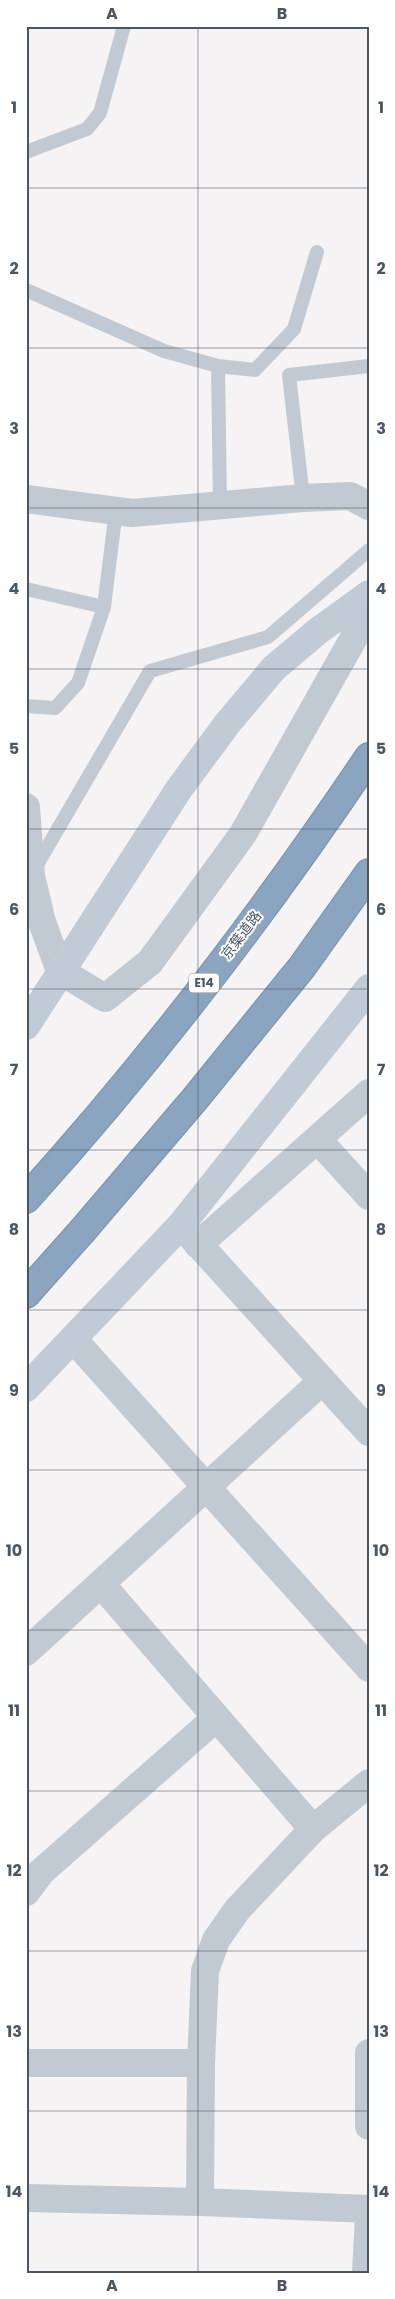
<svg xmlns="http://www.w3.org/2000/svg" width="395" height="2299" viewBox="0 0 395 2299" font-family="Poppins,'Noto Sans JP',sans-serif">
<rect width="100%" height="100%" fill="#f5f3f3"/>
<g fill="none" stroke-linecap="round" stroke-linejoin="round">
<!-- highway casing -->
<g stroke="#7690ad" stroke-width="30">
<path id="highway" d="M26 1199C150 1062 266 910 369 757
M26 1294 83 1230 194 1100 302 967 369 873"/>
</g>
<!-- lane -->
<path stroke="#c1cad2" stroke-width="14" d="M26 152 87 129 100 113 124 26
M26 290 164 351 218 366 255 370 294 329 317 252
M218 366 220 505
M303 498 289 375 369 366
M26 589 104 607
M26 706 55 708 78 683 104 607 116 510
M34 870 150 671 268 637 369 550"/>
<!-- street -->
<path stroke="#c1cad2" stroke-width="28" d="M26 499 132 513 303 498 350 496 369 506
M26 807 31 876 42 922 60 971 105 998 150 962 243 834 369 611
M318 1140 369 1196
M181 1225 369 1432
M198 1245 369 1093
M74 1340 369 1668
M101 1584 313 1829
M26 1652 322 1381
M26 1892 41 1872 216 1718
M369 2053V2126
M26 2063H201
M26 2198 200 2202 369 2209
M200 2202 201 2063 205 1971 216 1940 237 1910 313 1829 369 1783
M366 2273 369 2215"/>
<!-- secondary -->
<path stroke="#c1cbd6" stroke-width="28" d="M26 1026 179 789 227 724 274 668 318 631 369 594
M26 1388 181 1225 369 988"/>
<!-- highway -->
<use href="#highway" stroke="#8ba5c1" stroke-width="28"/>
</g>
<!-- grid -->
<path fill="none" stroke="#4a5661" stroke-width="1" stroke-opacity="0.55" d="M198 26V2273M26 188H369M26 348H369M26 508H369M26 669H369M26 829H369M26 989H369M26 1150H369M26 1310H369M26 1470H369M26 1630H369M26 1791H369M26 1951H369M26 2111H369"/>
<g text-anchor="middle" stroke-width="4" stroke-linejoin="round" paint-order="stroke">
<!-- shield labels -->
<rect fill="#fff" stroke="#808990" stroke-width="1" x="189" y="973.5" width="30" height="19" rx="4"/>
<g font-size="12" font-weight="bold" fill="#4a5661">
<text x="204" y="987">E14</text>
</g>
<!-- street labels -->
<g font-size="14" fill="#4a5661" stroke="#fff">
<text transform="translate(241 935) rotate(-53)" y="5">京葉道路</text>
</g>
</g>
<!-- border -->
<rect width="395" height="2299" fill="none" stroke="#ffffff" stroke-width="55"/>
<rect x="28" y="28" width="340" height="2244" fill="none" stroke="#4a5661" stroke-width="2"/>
<g font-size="16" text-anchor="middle" font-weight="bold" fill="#4a5661">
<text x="112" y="19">A</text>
<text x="282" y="19">B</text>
<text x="14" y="113">1</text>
<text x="381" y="113">1</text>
<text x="14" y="274">2</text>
<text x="381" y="274">2</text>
<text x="14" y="434">3</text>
<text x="381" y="434">3</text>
<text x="14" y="594">4</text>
<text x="381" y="594">4</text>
<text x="14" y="754">5</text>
<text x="381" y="754">5</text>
<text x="14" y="915">6</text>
<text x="381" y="915">6</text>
<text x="14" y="1075">7</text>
<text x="381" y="1075">7</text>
<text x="14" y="1235">8</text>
<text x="381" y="1235">8</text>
<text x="14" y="1396">9</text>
<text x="381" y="1396">9</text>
<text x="14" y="1556">10</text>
<text x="381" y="1556">10</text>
<text x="14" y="1716">11</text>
<text x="381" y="1716">11</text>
<text x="14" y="1876">12</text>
<text x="381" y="1876">12</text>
<text x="14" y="2037">13</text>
<text x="381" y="2037">13</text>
<text x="14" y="2197">14</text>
<text x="381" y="2197">14</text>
<text x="112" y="2291">A</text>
<text x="282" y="2291">B</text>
</g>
</svg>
